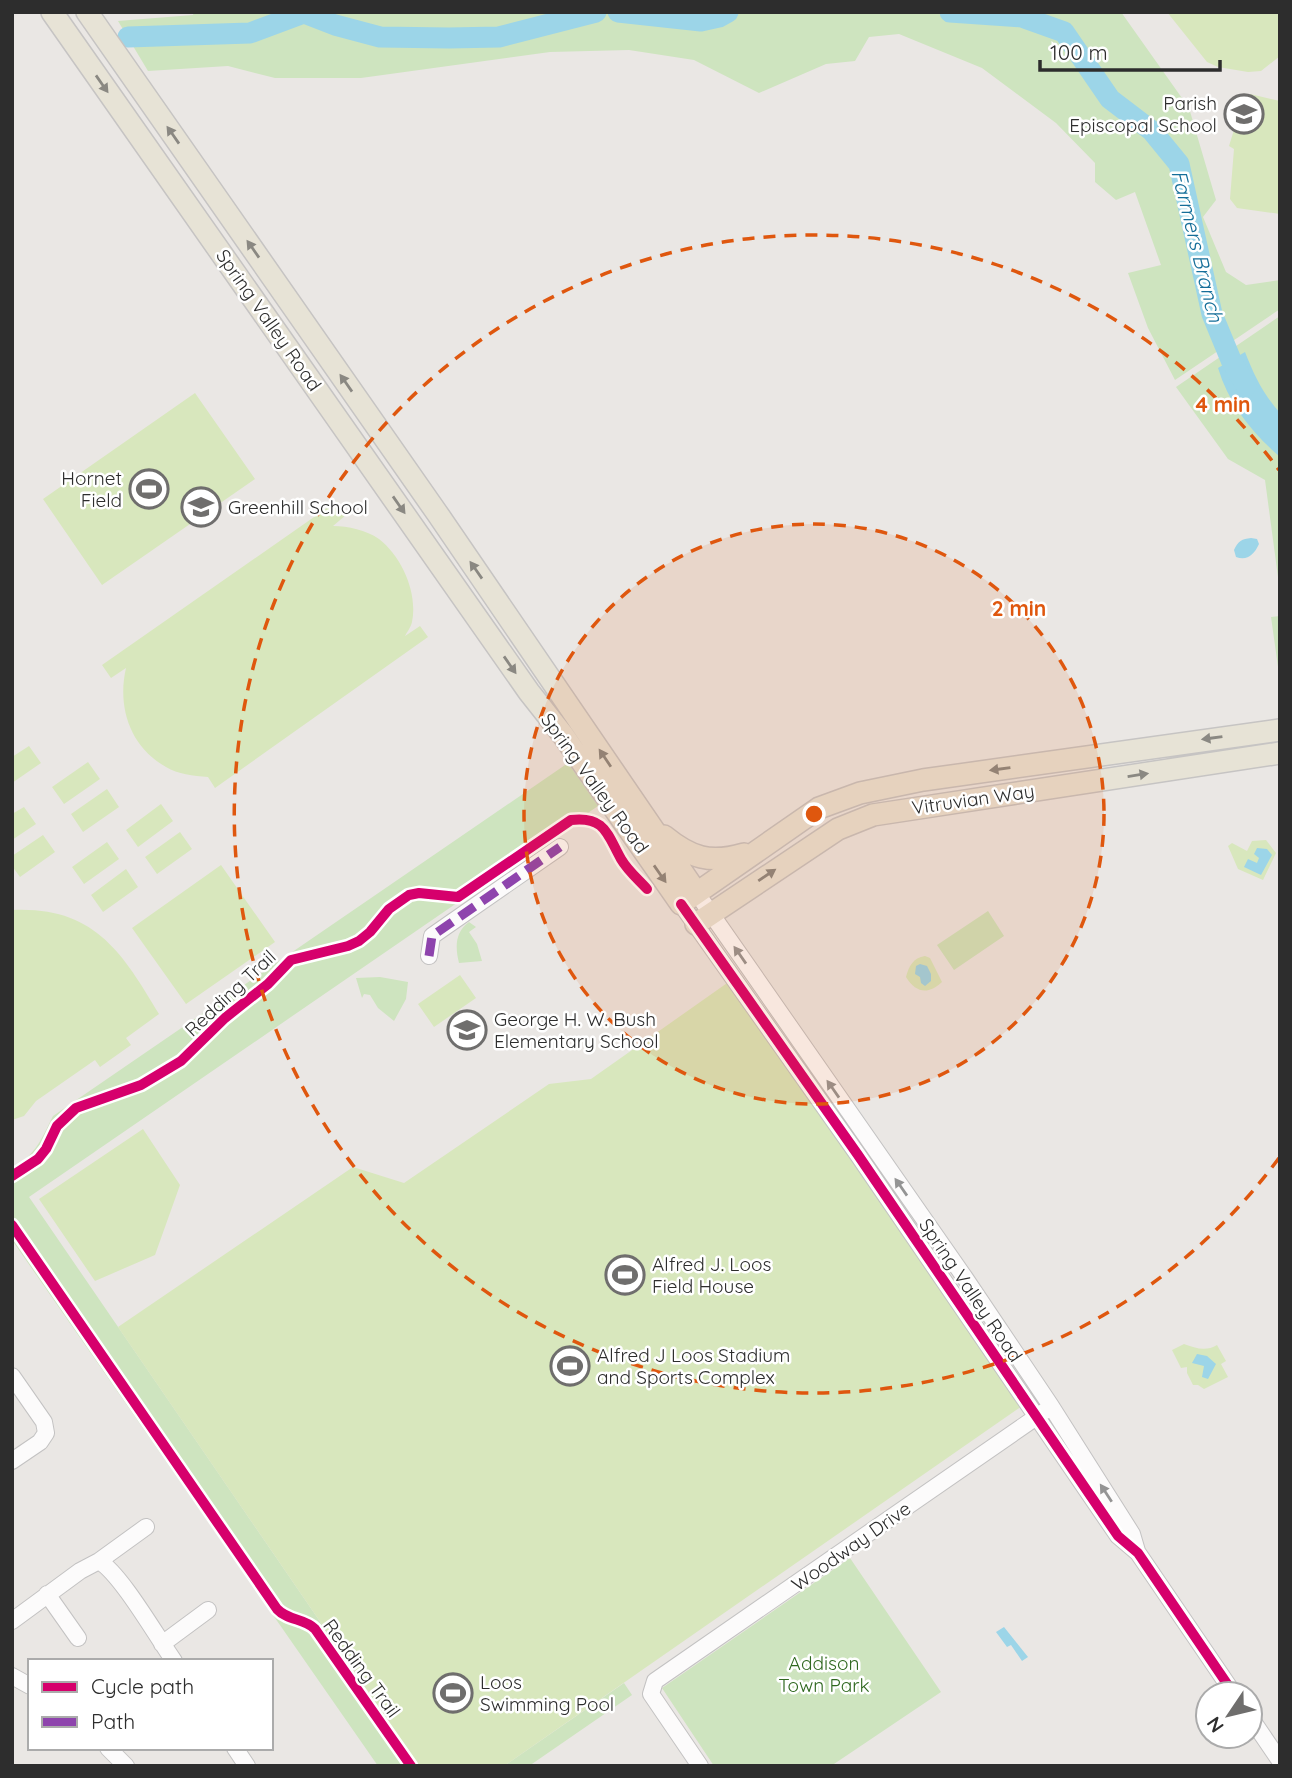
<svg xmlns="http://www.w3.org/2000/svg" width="1292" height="1778" viewBox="0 0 1292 1778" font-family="Quicksand,sans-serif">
<rect width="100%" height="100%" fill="#eae7e4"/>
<!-- green -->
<path fill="#cee4bf" d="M194 12H1121L1189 108 1216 200 1203 217 1226 272 1246 285 1280 280V309L1175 380 1148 328 1128 273 1161 265 1135 192 1116 200 1095 182V163L1056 123 982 68 899 34 869 37 855 61 826 64 759 93 694 60 629 50 550 52 361 78H275L228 66 148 71 118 21 193 15Z
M1280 316V592L1265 480 1228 459 1176 387Z
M1280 616V681L1271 617Z
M568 763 598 806 29 1197 419 1766H378L12 1240V1167C35 1157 42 1138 53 1116Z
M988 911 1004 936 954 970 937 945Z
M469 922 476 927 469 932 477 944 482 961 459 963C455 947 455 932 469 922Z
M380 977 408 982 406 999 394 1021 378 1008 370 995 364 994 362 998 356 978Z
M850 1558 941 1692 831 1766H714L662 1688Z
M624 1683 632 1695 529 1766H504Z"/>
<!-- pitch -->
<path fill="#d8e7bd" d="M1167 12H1280V56L1261 71 1248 72 1218 67 1207 62Z
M1250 94 1280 101V214L1237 208 1230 199 1234 149 1229 146 1238 117Z
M195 393 255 479 102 585 43 499Z
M337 501 346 515 333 526C348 526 366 530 379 539 402 557 418 593 412 622 411 627 407 632 405 636L420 626 428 637 215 788 208 777C193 776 178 774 166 767 130 747 117 707 126 668L111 678 102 665Z
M29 746 41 763 12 783V757Z
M88 762 100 779 64 804 52 787Z
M107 789 119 807 83 832 71 814Z
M161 804 173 821 138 847 126 830Z
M24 807 36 824 12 840V814Z
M180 832 192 849 157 874 145 857Z
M43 835 55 852 20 877 12 866V856Z
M1266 840 1276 853 1263 880 1238 869 1228 846 1232 843 1247 851 1252 841Z
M107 842 119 859 84 884 72 867Z
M221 865 275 942 186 1004 132 928Z
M126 869 138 887 103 912 91 895Z
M12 910C94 906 122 952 159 1014L126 1038 131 1045 100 1067 95 1060 36 1101 24 1116 12 1120Z
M925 956 930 958 942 982C928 995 916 993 906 977 909 966 913 958 925 956Z
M460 975 476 998 434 1027 418 1004Z
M730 981 1022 1406 504 1766H419L118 1327 353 1167 404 1183 549 1084 591 1079Z
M143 1129 180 1185 155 1255 95 1281 39 1199Z
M1184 1344C1195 1348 1206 1352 1217 1345L1226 1361 1221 1364 1228 1377 1204 1389 1198 1385H1193L1187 1373V1367L1181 1368 1172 1350Z"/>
<!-- water -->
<path fill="#9cd5e8" d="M1245 352C1254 375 1263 394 1280 413V457C1251 432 1229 404 1218 368Z
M1251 538 1257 539 1259 544C1254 555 1247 561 1236 557L1234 550C1238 541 1242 539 1251 538Z
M1257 848 1267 849 1272 855 1261 875 1244 867 1248 859 1257 863 1259 858 1254 854Z
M920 964 927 966 931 974V981L925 986 921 983 920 977 915 974 916 966Z
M1197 1354 1207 1356 1216 1364 1208 1379 1202 1377 1204 1366 1192 1363Z
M1004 1627 1028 1657 1022 1661 1011 1645 1007 1647 996 1632Z"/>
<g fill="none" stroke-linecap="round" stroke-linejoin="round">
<!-- river -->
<path stroke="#9cd5e8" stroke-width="21" d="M618 12 701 21 719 17 728 12
M950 12 1022 17 1064 32 1110 99 1152 131 1179 164 1212 314 1231 360 1246 386
M128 37 250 33 304 13 335 25 380 37 449 38 499 37 596 12"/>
<!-- minor casing -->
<g stroke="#c3c2c2" stroke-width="18">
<path id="minor" d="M696 892 965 1278 1051 1406 1132 1534 1137 1551
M681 904 858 1155 1118 1536 1138 1553 1234 1694
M429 956 432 936 560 847
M12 1376 44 1422 46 1433 40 1442 12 1461
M99 1561 146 1527
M47 1594 78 1638
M12 1621 80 1571 99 1561C121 1574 157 1637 174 1661
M162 1644 208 1610
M12 1676 30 1686
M1250 1717 1280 1761
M108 1748 126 1766
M235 1748 247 1766
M700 1766 651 1694 655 1681 1045 1411"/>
</g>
<!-- major casing -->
<g stroke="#c6c4c3" stroke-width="24">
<path id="major" d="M52 12 529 692 563 735 681 904 819 808 860 793 923 780 1280 730
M87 12 437 513 696 892
M664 836C691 858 710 864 744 854
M696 924 838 829 873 815 1280 753"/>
</g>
<!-- minor -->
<use href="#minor" stroke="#fcfbfb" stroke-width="16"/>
<!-- major -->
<use href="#major" stroke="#e7e3d6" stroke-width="21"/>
<!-- quiet -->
<path stroke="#8e44ad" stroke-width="9" stroke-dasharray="18 9" stroke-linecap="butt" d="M429 956 432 936 560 847"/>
<!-- cycleway casing -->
<g stroke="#fff" stroke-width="15">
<path id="cycleway" d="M681 904 858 1155 1118 1536 1138 1553 1234 1694
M12 1176 38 1159 46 1149 57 1126 76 1108 141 1085 181 1061 225 1018 268 984 291 960 348 946 359 941 370 932 389 909 409 895 419 893 458 897 571 820C605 816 607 834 621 859 628 871 638 879 647 889
M12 1225 277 1609C288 1621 304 1618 315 1629L411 1766"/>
</g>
<!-- cycleway -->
<use href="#cycleway" stroke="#d6006c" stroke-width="10"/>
</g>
<!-- one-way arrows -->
<defs><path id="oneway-solid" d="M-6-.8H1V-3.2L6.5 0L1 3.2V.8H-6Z" transform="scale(1.75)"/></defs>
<g fill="#8a8882">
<use href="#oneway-solid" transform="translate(102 84) rotate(55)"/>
<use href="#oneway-solid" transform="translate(173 135) rotate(-125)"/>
<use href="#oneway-solid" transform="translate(253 249) rotate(-125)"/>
<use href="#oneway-solid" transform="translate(346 383) rotate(-125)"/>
<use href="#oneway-solid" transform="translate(399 505) rotate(55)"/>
<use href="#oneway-solid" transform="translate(476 570) rotate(-125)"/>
<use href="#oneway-solid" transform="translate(510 665) rotate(55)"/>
<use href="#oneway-solid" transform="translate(1212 738) rotate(172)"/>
<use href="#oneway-solid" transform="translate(605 758) rotate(-124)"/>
<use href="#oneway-solid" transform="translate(1000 769) rotate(172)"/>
<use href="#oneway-solid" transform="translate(1138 775) rotate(-9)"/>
<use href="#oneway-solid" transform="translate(660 874) rotate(55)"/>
<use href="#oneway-solid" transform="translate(767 875) rotate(-34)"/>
</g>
<g fill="#949494">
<use href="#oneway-solid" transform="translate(740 955) rotate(-125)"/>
<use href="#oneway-solid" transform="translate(833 1089) rotate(-125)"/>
<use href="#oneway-solid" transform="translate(901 1187) rotate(-125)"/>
<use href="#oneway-solid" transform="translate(1106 1493) rotate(-123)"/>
</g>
<!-- distance rings -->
<circle cx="814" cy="814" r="290" fill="#df570e" fill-opacity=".12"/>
<g fill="none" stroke="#df570e" stroke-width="3.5" stroke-dasharray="12 9">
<circle cx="814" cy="814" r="290"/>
<path d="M1279 1158A579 579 0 1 1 1279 470"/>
</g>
<!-- icons -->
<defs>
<g id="school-ring" transform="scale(2.0125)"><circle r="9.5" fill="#fff" stroke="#6f6e6d" stroke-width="1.5"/><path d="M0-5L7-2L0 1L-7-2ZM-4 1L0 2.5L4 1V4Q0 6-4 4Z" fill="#6f6e6d"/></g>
<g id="stadium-ring" transform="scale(2.0125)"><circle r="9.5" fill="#fff" stroke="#6f6e6d" stroke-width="1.5"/><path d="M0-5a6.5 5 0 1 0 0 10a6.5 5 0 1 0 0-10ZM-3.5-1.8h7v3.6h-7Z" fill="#6f6e6d"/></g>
</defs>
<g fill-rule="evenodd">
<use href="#school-ring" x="1244" y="114"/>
<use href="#stadium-ring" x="149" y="489"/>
<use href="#school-ring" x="201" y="507"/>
<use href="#school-ring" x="467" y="1030"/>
<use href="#stadium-ring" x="625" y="1275"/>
<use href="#stadium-ring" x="570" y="1366"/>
<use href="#stadium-ring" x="453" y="1693"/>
</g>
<g text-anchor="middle" stroke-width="5" stroke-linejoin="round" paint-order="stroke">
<!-- poi labels -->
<g font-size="19" fill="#2d2d2d" stroke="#fff" text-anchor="start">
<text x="1217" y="110" text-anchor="end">Parish<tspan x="1217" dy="22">Episcopal School</tspan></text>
<text x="122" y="485" text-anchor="end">Hornet<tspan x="122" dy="22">Field</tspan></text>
<text x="228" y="514">Greenhill School</text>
<text x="494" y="1026">George H. W. Bush<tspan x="494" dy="22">Elementary School</tspan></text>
<text x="652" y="1271">Alfred J. Loos<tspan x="652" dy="22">Field House</tspan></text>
<text x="597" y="1362">Alfred J Loos Stadium<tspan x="597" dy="22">and Sports Complex</tspan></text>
<text x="480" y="1689">Loos<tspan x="480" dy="22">Swimming Pool</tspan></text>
</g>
<!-- street labels -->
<g font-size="19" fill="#2d2d2d" stroke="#fff">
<text transform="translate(269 320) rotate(55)" y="7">Spring Valley Road</text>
<text transform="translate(595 783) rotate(54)" y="7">Spring Valley Road</text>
<text transform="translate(973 799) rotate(-8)" y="7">Vitruvian Way</text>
<text transform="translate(230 993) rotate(-43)" y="7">Redding Trail</text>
<text transform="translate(971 1290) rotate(56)" y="7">Spring Valley Road</text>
<text transform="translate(851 1546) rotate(-35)" y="7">Woodway Drive</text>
<text transform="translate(362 1668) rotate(54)" y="7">Redding Trail</text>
</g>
<!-- park labels -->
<g font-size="19" fill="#2f681f" stroke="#fff">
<text x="824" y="1670">Addison<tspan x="824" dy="22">Town Park</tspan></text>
</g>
<!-- water labels -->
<g font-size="21" font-style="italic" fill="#156e99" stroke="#fff">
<text transform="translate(1197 246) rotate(76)" y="7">Farmers Branch</text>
</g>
</g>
<circle cx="814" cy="814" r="10" fill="#df570e" stroke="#fff" stroke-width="3.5"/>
<g font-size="21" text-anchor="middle" font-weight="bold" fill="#df570e" stroke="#fff" stroke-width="5" stroke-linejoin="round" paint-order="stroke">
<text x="1223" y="412">4 min</text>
<text x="1019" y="616">2 min</text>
</g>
<!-- border -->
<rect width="1292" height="1778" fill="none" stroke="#2d2d2d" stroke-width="28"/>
<!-- legend -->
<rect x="28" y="1659" width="245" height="91" fill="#ffffff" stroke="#ababab" stroke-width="2"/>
<rect x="42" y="1682" width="35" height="10" fill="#d6006c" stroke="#ababab" stroke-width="2"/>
<text x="91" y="1694" font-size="21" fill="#2d2d2d">Cycle path</text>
<rect x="42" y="1717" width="35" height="10" fill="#8e44ad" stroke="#ababab" stroke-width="2"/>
<text x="91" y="1729" font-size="21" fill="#2d2d2d">Path</text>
<!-- north arrow -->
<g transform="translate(1229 1715) rotate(235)"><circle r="33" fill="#ffffff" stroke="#ababab" stroke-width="2"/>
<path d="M0-5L12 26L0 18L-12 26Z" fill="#6f6e6d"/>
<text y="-10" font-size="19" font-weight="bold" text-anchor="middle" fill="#2d2d2d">N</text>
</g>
<!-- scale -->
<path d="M1040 60v10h180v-10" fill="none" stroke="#2d2d2d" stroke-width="3.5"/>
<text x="1050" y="60" font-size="21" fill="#2d2d2d" stroke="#ffffff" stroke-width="5" paint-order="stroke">100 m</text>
</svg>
